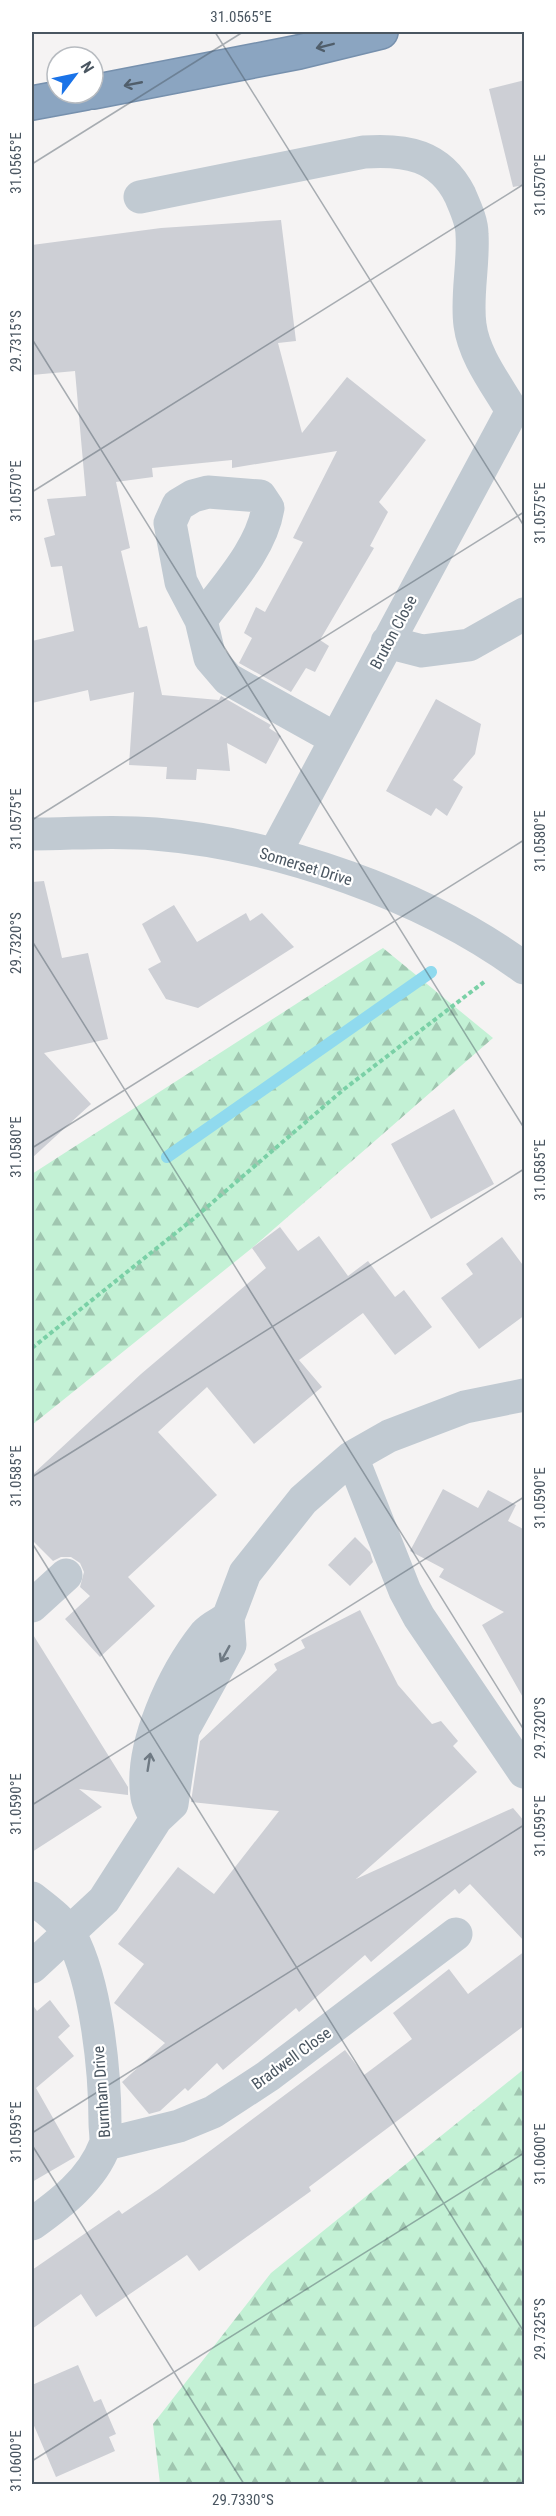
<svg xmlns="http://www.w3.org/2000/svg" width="556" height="2516" viewBox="0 0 556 2516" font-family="'Roboto Condensed',sans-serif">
<defs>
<pattern id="forest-firs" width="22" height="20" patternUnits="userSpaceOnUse" patternTransform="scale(1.5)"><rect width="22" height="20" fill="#c3f1d5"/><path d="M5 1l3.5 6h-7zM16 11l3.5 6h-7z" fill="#a0c6b0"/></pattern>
</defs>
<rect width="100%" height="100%" fill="#f5f3f3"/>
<!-- forest -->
<path fill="url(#forest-firs)" d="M383 948 493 1038 252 1248 32 1425V1174Z
M524 2069V2484H160L153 2424 271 2273Z"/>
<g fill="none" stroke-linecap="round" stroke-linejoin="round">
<!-- stream -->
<path stroke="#90daee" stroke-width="12" d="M167 1157 431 972"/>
</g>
<!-- building -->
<path fill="#cdcfd5" d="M525 80V185L513 187 489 89Z
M281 220 296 341 278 343 302 433 347 377 426 440 379 502 388 512 370 546 374 548 320 640 329 646 315 672 306 668 291 692 239 663 252 638 244 633 256 607 265 612 303 542 293 538 337 451 232 468V460L152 468 153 477 116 482 130 548 121 551 139 628 147 626 162 695 219 700 221 696 271 725 269 728 281 736 266 764 227 743 230 771 197 769 196 780 166 779 167 767 129 765 134 692 90 701 88 690 32 703V641L74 631 62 566 51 567 44 538 55 535 47 499 86 496 75 371 32 375V245L161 228Z
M436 699 481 724 475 754 453 780 463 787 447 816 436 808 431 816 386 791Z
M44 881 62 958 88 953 108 1039 44 1053 91 1104 32 1158V882Z
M174 905 197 942 246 913 250 921 262 913 294 947 198 1008 166 999 148 969 161 962 142 924Z
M454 1109 494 1184 431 1219 391 1144Z
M280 1227 298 1251 319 1236 348 1276 368 1261 395 1297 404 1290 432 1327 395 1355 363 1313 299 1360 322 1387 254 1444 207 1387 158 1432 217 1495 128 1577 155 1606 100 1657 65 1619 90 1596 80 1587 84 1572 80 1563 71 1557H61L53 1561 32 1540V1475L141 1374 266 1268 252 1248Z
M502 1237 525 1268V1315L479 1349 441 1298 473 1274 466 1264Z
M443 1489 478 1508 488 1490 516 1505 508 1521 525 1530V1701L482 1625 504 1612 439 1577 444 1569 410 1551Z
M355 1537 370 1552 373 1562 350 1586 328 1565Z
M360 1610 398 1685 432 1724 441 1721 458 1741 453 1746 477 1772 356 1879 513 1808 525 1822V1942L470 1884 459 1894 455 1889 371 1962 365 1955 299 2012 296 2008 223 2070 217 2063 188 2091 185 2088 160 2111 149 2114 122 2082 165 2043 114 2003 144 1964 118 1944 178 1867 214 1894 279 1811 191 1802 200 1741 277 1670 274 1664 305 1648 301 1640Z
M32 1633 128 1787V1795L79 1789 102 1807 32 1852Z
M525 1951V2025L309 2187 311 2191 199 2271 187 2255 96 2317 81 2294 32 2329V2270L119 2210 122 2214 159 2189 345 2050 364 2075 412 2039 393 2013 449 1969 468 1994Z
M50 2000 70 2026 58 2037 74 2056 36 2088 75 2157 32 2182V2004L37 2011Z
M78 2365 94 2402 101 2399 116 2434 109 2437 115 2451 56 2477 32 2421V2385Z"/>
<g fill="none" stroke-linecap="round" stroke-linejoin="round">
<!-- highway casing -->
<g stroke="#7690ad" stroke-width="36">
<path id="highway" d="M93 92 299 52 381 32
M32 103 86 93"/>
</g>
<!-- path -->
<path stroke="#7ad0a6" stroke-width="4" stroke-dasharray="4.5 3" stroke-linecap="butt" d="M32 1348 192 1220 343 1090 484 982"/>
<!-- minor -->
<path stroke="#c1cad2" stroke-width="33" d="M140 197 364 152C406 149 440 155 460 195 465 207 472 221 472 234 474 264 466 296 470 325 474 356 497 385 512 411
M201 620C225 587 261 550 268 508L260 496 208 492 193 496 178 505 170 523 181 582 201 620 210 658 228 679 336 739
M387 642 422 651 469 645 524 614
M32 834C72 834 114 830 155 834 278 844 425 895 524 968
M275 853 512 411
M352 1457 405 1591 419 1617 524 1772
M32 1606 66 1575
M156 1819C153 1812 148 1804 147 1797 139 1746 174 1673 205 1634 211 1627 221 1623 228 1618
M32 1898C46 1909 62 1920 71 1936 96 1982 105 2070 105 2123 105 2130 107 2139 105 2145 92 2180 60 2204 32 2224
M32 1967 104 1900 156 1819 172 1804 183 1730 230 1645 228 1618 245 1573 303 1500 352 1457 389 1436 465 1407 524 1395
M106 2144 179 2126 213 2112 268 2076 456 1934"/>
<!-- highway -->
<use href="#highway" stroke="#8ba5c1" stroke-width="33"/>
</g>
<!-- one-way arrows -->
<defs><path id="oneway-shaft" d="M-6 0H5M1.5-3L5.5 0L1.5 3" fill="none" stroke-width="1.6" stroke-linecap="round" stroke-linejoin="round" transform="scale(1.5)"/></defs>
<g stroke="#505e6b">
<use href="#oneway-shaft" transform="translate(325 46) rotate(166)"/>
<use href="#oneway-shaft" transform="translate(133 84) rotate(169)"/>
</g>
<g stroke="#6e7983">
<use href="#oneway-shaft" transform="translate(225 1654) rotate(119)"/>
<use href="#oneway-shaft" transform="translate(149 1762) rotate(-81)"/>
</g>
<!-- ticks -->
<path fill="none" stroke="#4a5661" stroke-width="1.5" stroke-opacity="0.45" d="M215 32 524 526M32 164 243 32M32 339 524 1128M32 492 524 184M32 820 524 512M32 941 524 1730M32 1148 524 840M32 1477 524 1169M32 1543 524 2332M32 1805 524 1497M32 2133 524 1825M32 2145 244 2484M32 2461 524 2153M520 2484 524 2482"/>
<g text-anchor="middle" stroke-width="4.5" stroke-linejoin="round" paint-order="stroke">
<!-- street labels -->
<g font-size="16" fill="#4a5661" stroke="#fff">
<text transform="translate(393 632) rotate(-62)" y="6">Bruton Close</text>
<text transform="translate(306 866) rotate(17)" y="6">Somerset Drive</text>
<text transform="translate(291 2058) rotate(-36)" y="6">Bradwell Close</text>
<text transform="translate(101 2092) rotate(-94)" y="6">Burnham Drive</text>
</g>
</g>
<!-- border -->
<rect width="556" height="2516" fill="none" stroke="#ffffff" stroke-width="66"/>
<!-- north arrow -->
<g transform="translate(75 75) rotate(58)"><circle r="28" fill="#ffffff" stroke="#b7bbc0" stroke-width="1.5"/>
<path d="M0-4.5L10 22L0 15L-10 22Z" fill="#1a73e8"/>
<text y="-9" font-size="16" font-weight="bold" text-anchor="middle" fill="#4a5661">N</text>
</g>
<rect x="33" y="33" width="490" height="2450" fill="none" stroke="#4a5661" stroke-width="2"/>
<g font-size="15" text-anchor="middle" fill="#4a5661">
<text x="241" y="22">31.0565°E</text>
<text transform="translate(16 163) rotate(-90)" y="5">31.0565°E</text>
<text transform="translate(540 185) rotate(-90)" y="5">31.0570°E</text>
<text transform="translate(16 341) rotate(-90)" y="5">29.7315°S</text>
<text transform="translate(16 491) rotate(-90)" y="5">31.0570°E</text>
<text transform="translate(540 513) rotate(-90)" y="5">31.0575°E</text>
<text transform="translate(16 819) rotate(-90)" y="5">31.0575°E</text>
<text transform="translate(540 841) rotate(-90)" y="5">31.0580°E</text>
<text transform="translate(16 943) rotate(-90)" y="5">29.7320°S</text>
<text transform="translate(16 1147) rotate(-90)" y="5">31.0580°E</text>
<text transform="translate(540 1170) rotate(-90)" y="5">31.0585°E</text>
<text transform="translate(16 1476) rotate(-90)" y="5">31.0585°E</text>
<text transform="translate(540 1498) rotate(-90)" y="5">31.0590°E</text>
<text transform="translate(540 1728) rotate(-90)" y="5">29.7320°S</text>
<text transform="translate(16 1804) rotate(-90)" y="5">31.0590°E</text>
<text transform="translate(540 1826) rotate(-90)" y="5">31.0595°E</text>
<text transform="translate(16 2132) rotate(-90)" y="5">31.0595°E</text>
<text transform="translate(540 2154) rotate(-90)" y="5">31.0600°E</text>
<text transform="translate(540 2329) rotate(-90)" y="5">29.7325°S</text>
<text transform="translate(16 2461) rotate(-90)" y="5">31.0600°E</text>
<text x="243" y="2505">29.7330°S</text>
</g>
</svg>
